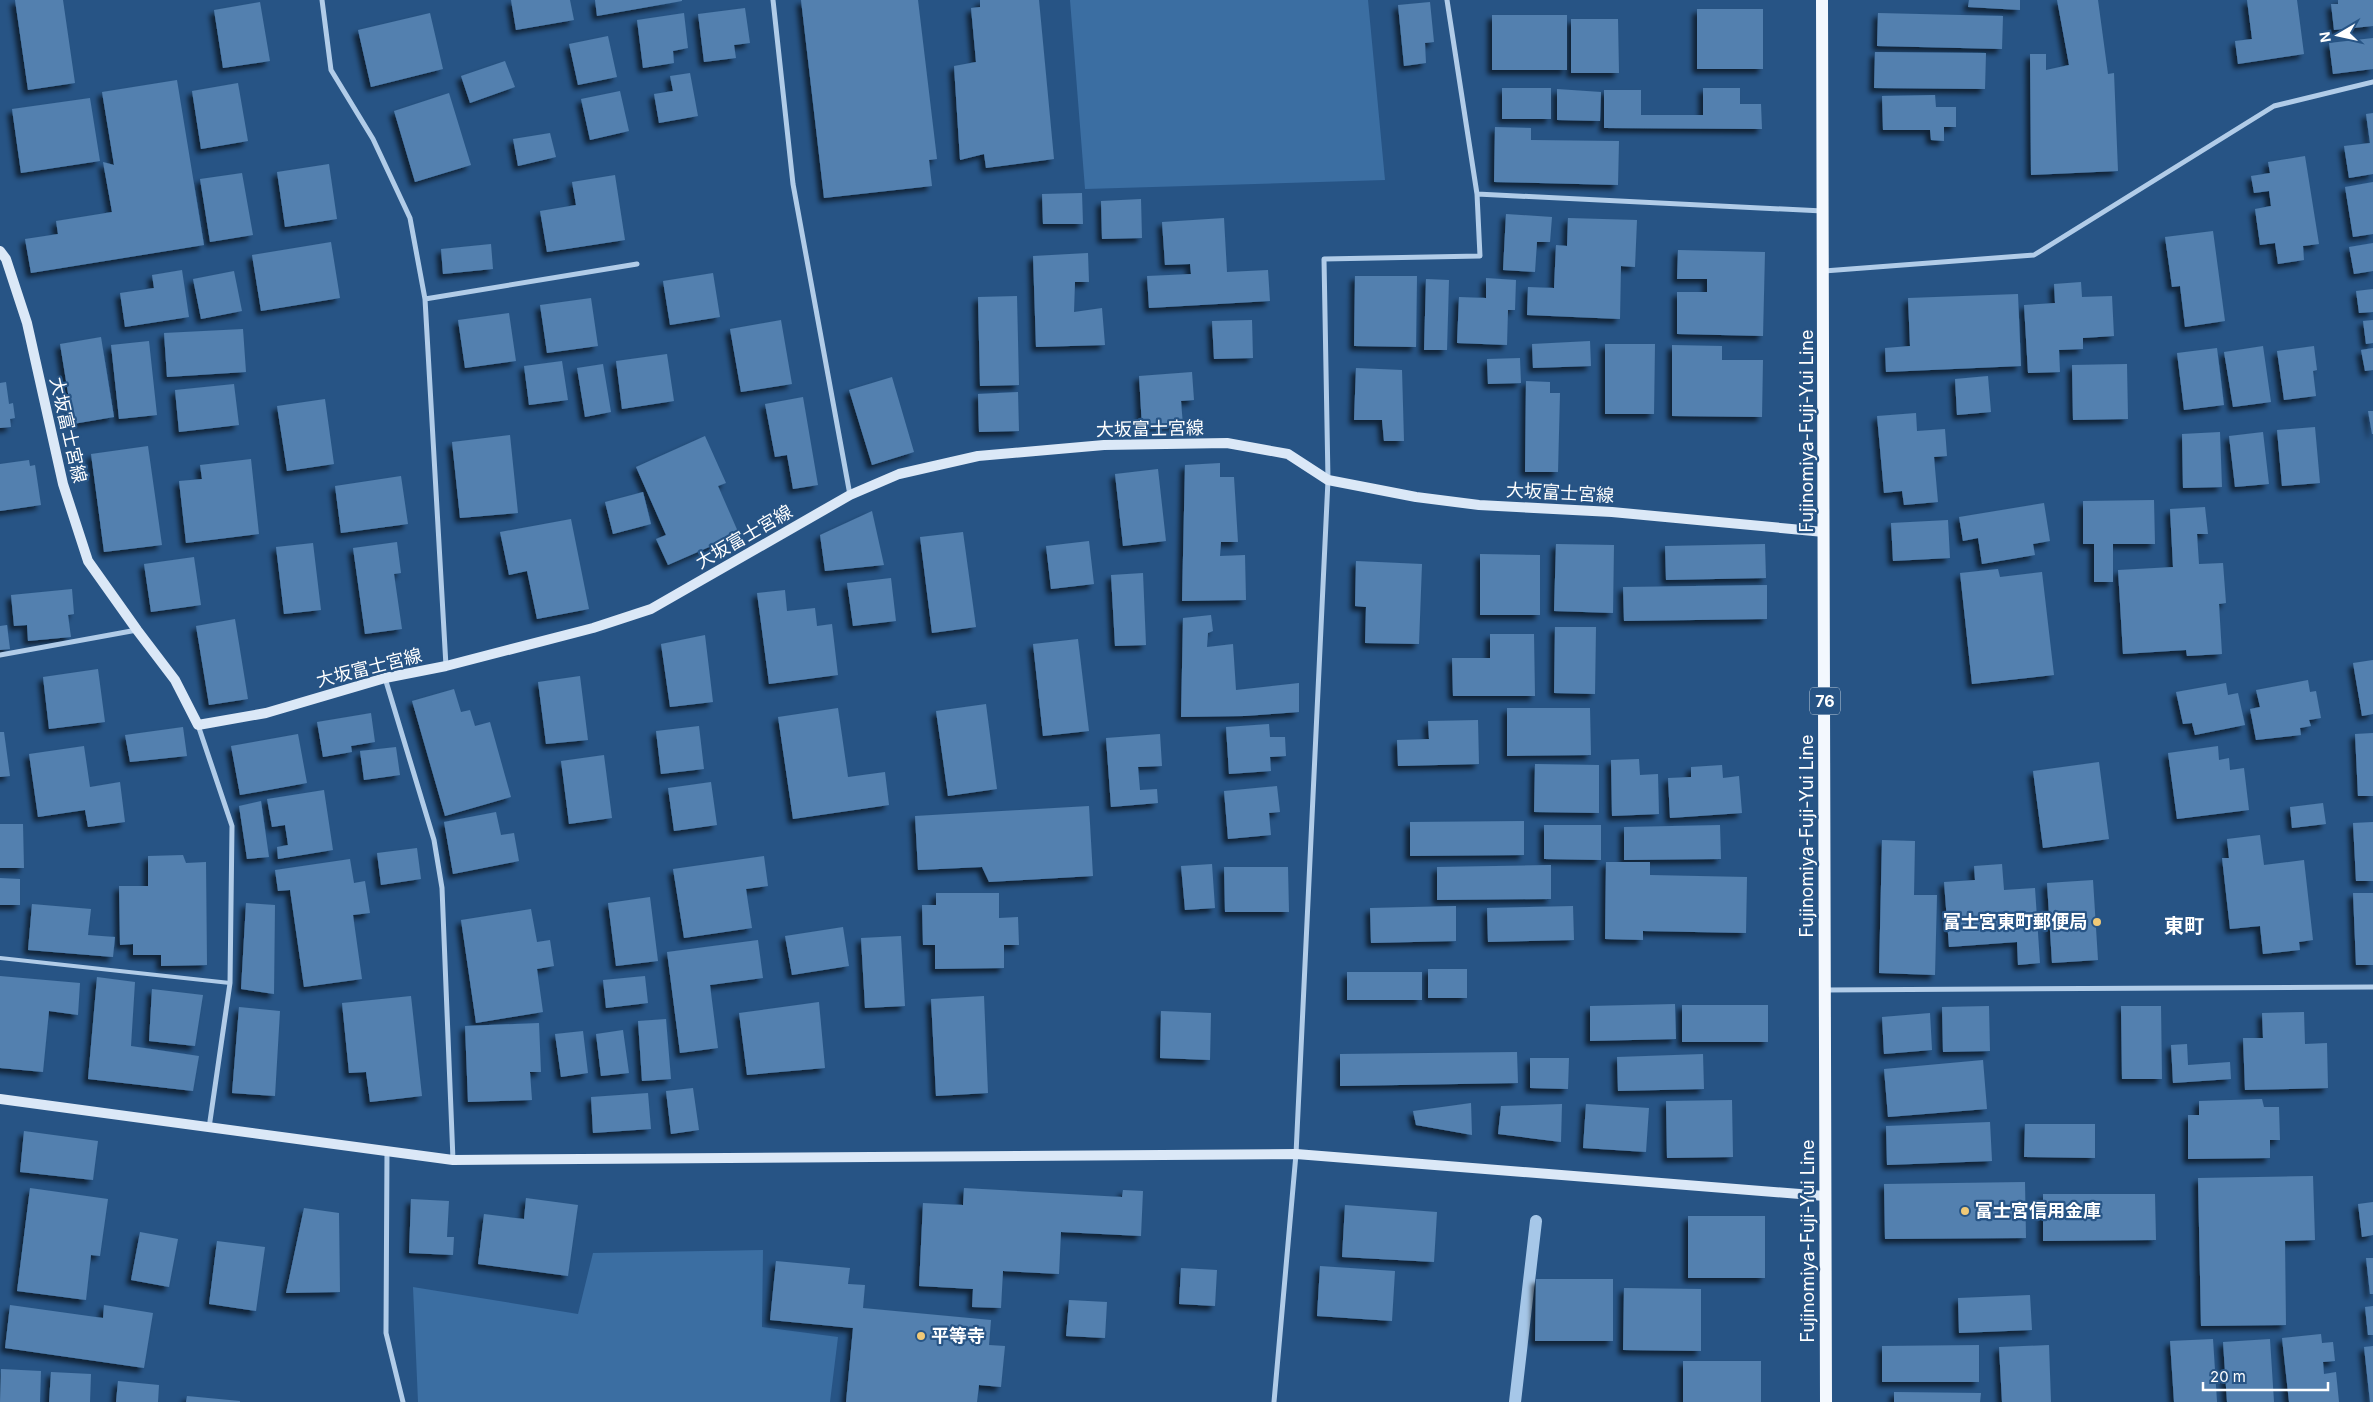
<svg xmlns="http://www.w3.org/2000/svg" width="2373" height="1402" viewBox="0 0 2373 1402" font-family="Inter,'Noto Sans JP',sans-serif">
<defs>
<filter id="shadow"><feDropShadow dx="-4.5" dy="4.5" stdDeviation="2.5" flood-color="#0009"/></filter>
</defs>
<rect width="100%" height="100%" fill="#275485"/>
<!-- green -->
<path fill="#3b6ea2" d="M1070 0H1368L1385 180 1085 189Z
M763 1250 762 1327 838 1337 830 1402H418L413 1287 578 1314 593 1253Z"/>
<g fill="none" stroke-linecap="round" stroke-linejoin="round">
<!-- stream -->
<path stroke="#a6c7e8" stroke-width="12" d="M1515 1402 1536 1221"/>
</g>
<!-- building -->
<path fill="#5380af" filter="url(#shadow)" d="M15 0H63L75 83 28 90Z
M511 0H570L574 20 516 30Z
M595 0H682V1L597 16Z
M801 0H918L937 159 929 160 932 186 824 198Z
M980 0H1039L1054 159 986 168 984 154 960 160 954 66 976 62 971 8 980 7Z
M1969 0H2020V10L1968 7Z
M2057 0H2098L2108 74 2114 73 2118 171 2031 175 2030 54H2046V70L2069 65Z
M2247 0H2297L2304 54 2238 64 2235 41 2252 39Z
M2338 0H2373V26L2334 30 2331 4H2338Z
M260 2 270 61 223 68 214 10Z
M1430 2 1434 42 1425 43 1426 63 1404 66 1398 5Z
M745 8 750 43 734 45 736 58 704 62 698 14Z
M1697 9H1763V69H1697Z
M430 13 443 69 371 87 358 30Z
M684 13 688 48 673 51 674 63 643 68 637 20Z
M1878 13 2003 16 2002 49 1877 46Z
M1492 15H1567V70H1492Z
M1571 19H1618L1619 73H1571Z
M608 36 617 77 578 85 569 44Z
M2373 38V69L2333 74 2329 43Z
M1875 52 1986 53 1985 89 1874 88Z
M505 61 515 87 470 103 461 76Z
M690 73 698 116 659 123 654 94 673 91 670 76Z
M177 80 204 245 31 273 25 239 58 234 56 221 112 212 103 162 114 165 102 92Z
M238 83 248 141 201 149 192 91Z
M1502 88H1551V119H1502Z
M1703 88H1740V104H1761L1762 129 1604 128V90H1641V115H1703Z
M1557 89 1601 92 1600 121 1557 120Z
M620 91 629 131 590 140 581 99Z
M449 93 471 165 415 182 394 111Z
M1935 95 1936 107H1956V127H1944V141L1931 140 1930 130H1883L1882 96Z
M90 98 100 161 21 173 12 109Z
M2373 113V174L2349 178 2344 146 2370 143 2366 114Z
M1495 127 1531 128V140L1619 141 1618 185 1494 182Z
M550 133 556 157 518 166 513 139Z
M2305 156 2319 244 2303 246 2304 260 2278 264 2275 243 2260 245 2255 209 2271 206 2269 191 2254 193 2251 176 2270 173 2268 162Z
M329 164 337 219 285 227 277 172Z
M242 173 253 235 210 242 200 179Z
M615 175 625 240 547 252 540 211 576 205 572 182Z
M2373 182V234L2353 237 2345 187Z
M1082 193 1083 224H1043L1042 194Z
M1141 199 1142 238 1102 239 1101 201Z
M1506 214 1552 217 1550 242H1537L1535 272 1503 270Z
M1224 218 1227 272 1268 270 1270 301 1149 308 1147 276 1191 274 1190 264 1165 265 1162 222Z
M1568 218 1637 220 1635 267 1621 266 1620 319 1527 315 1528 287 1554 288 1556 245 1567 246Z
M2213 231 2225 321 2185 327 2180 286 2172 287 2165 237Z
M331 242 340 298 261 311 252 255Z
M2373 243V271L2354 274 2349 247Z
M491 244 493 269 443 274 441 249Z
M1678 250 1765 252 1763 336 1677 334V292H1707V279H1677Z
M1088 253 1089 282H1075L1074 312 1102 308 1105 345 1036 347 1033 256Z
M182 270 189 317 125 327 120 293 154 288 152 275Z
M234 271 242 311 201 319 193 279Z
M713 273 720 317 670 325 663 281Z
M1355 276H1417L1416 347 1354 346Z
M1486 278 1516 280 1515 310H1508L1507 345 1457 343 1459 297 1486 298Z
M1426 279 1449 280 1447 350H1424Z
M2081 282 2082 297 2112 296 2114 336 2083 338V349L2059 350 2060 372 2028 373 2024 305 2055 303 2054 284Z
M2373 289V312L2359 313 2356 291Z
M2018 294 2021 366 1886 372 1885 348 1910 346 1908 298Z
M1017 296 1019 385 980 386 978 297Z
M591 298 598 346 547 353 540 305Z
M509 313 516 361 465 368 458 320Z
M781 320 792 384 741 392 730 329Z
M1252 320 1253 358 1214 359 1212 321Z
M2373 320V343L2366 344 2363 321Z
M243 329 246 372 167 377 164 333Z
M101 337 114 417 73 424 60 344Z
M149 341 157 415 119 419 111 345Z
M1590 341 1591 366 1533 368 1532 344Z
M1605 344H1655L1654 414H1605Z
M1672 345 1722 346V360H1763L1762 417 1672 416Z
M2263 346 2271 402 2233 407 2224 352Z
M2314 346 2317 370 2313 371 2316 396 2284 400 2277 351Z
M2217 348 2224 405 2184 410 2177 353Z
M2373 348V370L2365 371 2361 350Z
M667 354 674 401 622 409 616 361Z
M1520 358 1521 383 1488 384 1487 359Z
M562 361 568 400 529 405 524 366Z
M603 364 611 412 585 417 577 368Z
M2127 364 2128 419 2073 420 2072 365Z
M1356 368 1402 370 1404 441H1384L1382 420H1354Z
M1192 372 1194 400 1181 401 1183 425 1142 427 1139 376Z
M1988 376 1991 412 1957 415 1955 379Z
M892 377 914 452 872 465 849 390Z
M1526 381 1550 382V393H1560L1558 472H1525Z
M6 382 9 404 13 403 15 418 10 419 11 427 0 428V383Z
M234 384 239 425 179 432 175 390Z
M1018 392 1019 431 979 432 978 394Z
M803 397 818 485 793 489 787 455 775 457 765 404Z
M325 399 334 464 287 471 277 406Z
M2368 411H2373V434H2372Z
M1916 413 1917 431 1945 429 1947 456 1934 457 1938 502 1904 505 1902 491 1884 493 1877 416Z
M2315 427 2320 483 2282 486 2277 430Z
M2220 432 2222 487 2183 488 2182 434Z
M2263 432 2269 484 2235 487 2229 436Z
M510 435 518 513 460 518 452 442Z
M705 436 726 483 718 486 739 534 668 565 656 539 666 535 636 467Z
M148 446 162 545 104 552 91 454Z
M251 459 259 534 186 543 179 481 202 479 200 465Z
M29 460 30 466 35 465 41 505 0 511V464Z
M1220 463V477H1234L1238 542H1221L1220 556 1245 555 1246 600 1182 601 1185 465Z
M1158 469 1166 541 1123 546 1115 474Z
M401 476 408 524 341 533 335 486Z
M643 492 651 524 613 534 605 502Z
M2154 500 2155 544H2113V582H2094V544H2083V501Z
M2044 503 2050 541 2033 544 2035 555 1982 564 1978 538 1963 541 1959 517Z
M2205 507 2208 534H2197L2199 564 2223 563 2226 603 2219 604 2222 654 2187 656 2186 650 2123 654 2118 570 2173 567 2170 509Z
M872 511 884 565 825 571 820 535Z
M571 519 589 609 537 619 527 571 509 575 500 532Z
M1948 520 1950 558 1893 561 1891 523Z
M963 532 976 627 932 633 920 537Z
M1089 541 1094 584 1051 589 1046 546Z
M397 542 401 573 394 574 402 629 365 634 353 548Z
M313 543 321 610 284 614 276 547Z
M1556 544 1614 545 1613 613 1554 611Z
M1765 544 1766 578 1666 580 1665 546Z
M1480 554 1540 555V615H1480Z
M194 557 201 605 151 612 144 564Z
M1356 561 1422 564 1419 644 1365 643 1366 607 1355 606Z
M1998 569 2000 577 2042 572 2054 675 1972 684 1960 573Z
M1143 573 1146 645 1115 646 1111 575Z
M891 578 896 621 853 626 847 583Z
M1767 585V619L1624 621 1623 587Z
M72 589 74 614 68 615 71 637 28 641 27 625 14 626 11 595Z
M785 590 787 611 815 608 817 626 832 624 838 675 769 684 757 593Z
M1211 615 1213 631 1208 633 1207 647 1233 644 1236 690 1299 683V712L1245 716 1181 717 1183 618Z
M235 619 248 699 209 705 196 626Z
M7 625 10 649 0 650V626Z
M1555 627H1596L1595 694 1554 693Z
M1490 634H1534L1535 696H1453L1452 658H1490Z
M705 635 713 702 670 707 661 644Z
M1078 639 1089 731 1043 736 1033 644Z
M2373 660V714L2362 716 2353 663Z
M98 669 105 722 49 729 43 677Z
M580 676 588 740 546 744 538 682Z
M2308 680 2310 692 2316 691 2321 718 2309 720 2311 726 2300 728 2301 735 2256 740 2250 709 2260 707 2256 690Z
M2226 683 2228 695 2238 693 2245 725 2195 735 2192 723 2183 724 2176 692Z
M454 689 461 712 470 710 475 726 490 722 511 797 445 816 412 701Z
M986 704 997 789 948 796 936 711Z
M838 708 848 777 885 772 889 805 793 819 778 717Z
M1507 708H1590L1591 755 1507 756Z
M371 713 375 742 351 746 352 752 323 757 317 722Z
M1478 720 1479 764 1398 766 1397 740 1429 739 1428 721Z
M1269 724 1270 737H1285L1286 756 1270 757 1271 771 1229 774 1226 727Z
M699 726 704 769 661 774 656 731Z
M183 727 187 756 130 762 125 735Z
M0 732H4L10 776 0 777Z
M2373 733V796H2358L2355 734Z
M298 734 307 783 240 795 231 746Z
M1160 734 1162 766 1138 767 1140 790 1157 789 1158 803 1111 807 1106 738Z
M84 746 90 787 120 782 125 822 88 827 85 810 38 817 29 754Z
M2218 746 2219 760 2229 758 2230 770 2244 768 2249 810 2177 819 2168 753Z
M396 747 400 775 364 780 360 751Z
M604 755 612 818 569 824 561 761Z
M1639 759 1640 775 1658 774 1659 814 1612 816 1611 760Z
M2099 762 2109 839 2043 848 2033 771Z
M1535 764 1599 765V813L1534 812Z
M1722 765 1723 778 1739 776 1742 813 1670 818 1668 778 1691 777V767Z
M711 782 717 825 674 831 668 788Z
M1277 786 1280 812 1269 813 1271 835 1228 839 1224 791Z
M324 790 333 850 278 859 277 847 288 845 285 825 272 827 267 799Z
M261 801 269 857 247 859 239 806Z
M2323 803 2326 824 2292 828 2290 807Z
M1089 806 1093 876 989 882 982 867 918 870 915 816Z
M496 812 501 835 514 833 519 861 453 874 444 822Z
M1524 821V855L1410 856V822Z
M2373 822V881H2356L2353 823Z
M0 824H23L24 868H0Z
M1544 825H1601V860L1544 859Z
M1720 825 1721 859 1624 860V827Z
M2260 835 2264 865 2304 860 2313 940 2299 942 2300 950 2263 954 2260 926 2230 929 2222 858H2229L2227 839Z
M1882 840 1915 841 1914 895H1937L1935 975 1879 973Z
M417 848 421 879 381 885 377 853Z
M183 855 186 863 206 862 207 965 161 966V955H133V944L120 945 119 886H148V856Z
M764 856 768 886 746 889 752 928 684 938 673 869Z
M350 859 354 883 365 881 370 913 353 915 362 979 304 987 290 890 278 891 275 870Z
M1606 862H1650V875L1747 877 1746 933 1643 931V940L1605 939Z
M1212 864 1215 908 1185 910 1181 866Z
M2002 864 2004 890 2035 888 2040 963 2018 965 2017 942 1949 947 1944 882 1975 880 1974 866Z
M1551 865V899L1437 900V867Z
M1224 867H1288L1289 912H1225Z
M0 878 20 879V905H0Z
M2093 880 2098 960 2052 963 2047 883Z
M936 893H999V918L1018 917 1019 945H1004V968L935 969V945H923L922 905H936Z
M2353 893H2373V965H2356Z
M650 897 658 961 616 966 608 903Z
M246 903 275 905 274 994 241 989Z
M32 904 91 909 88 935 115 937 113 957 28 950Z
M1456 906V941L1371 943 1370 908Z
M1573 906 1574 940 1488 942 1487 908Z
M531 909 537 942 550 940 554 966 537 969 543 1012 476 1023 461 920Z
M843 927 849 966 792 975 785 936Z
M901 936 905 1006 865 1008 861 938Z
M758 940 763 978 710 985 718 1048 680 1053 667 952Z
M1428 969H1467V998H1428Z
M1347 972H1422V1000H1347Z
M0 976 80 983 78 1015 49 1011 43 1072 0 1068Z
M645 976 648 1003 606 1008 603 980Z
M97 977 135 982 131 1046 199 1056 193 1091 88 1079Z
M152 989 203 995 195 1046 149 1041Z
M411 996 422 1096 370 1102 366 1072 349 1073 342 1003Z
M984 996 988 1093 936 1096 931 999Z
M819 1002 825 1068 747 1075 739 1013Z
M1675 1004 1676 1039 1590 1041V1006Z
M1682 1005H1768V1042H1682Z
M1989 1006 1990 1051 1943 1052 1942 1007Z
M2121 1006H2161L2162 1079H2122Z
M239 1007 280 1011 275 1096 232 1093Z
M1161 1011 1211 1013 1210 1060 1160 1058Z
M2304 1012 2305 1044 2327 1043 2328 1088 2245 1090 2243 1038H2263L2262 1013Z
M1930 1013 1932 1050 1884 1054 1882 1017Z
M666 1019 671 1079 642 1081 638 1021Z
M539 1023 541 1072H530L532 1100 468 1102 465 1026Z
M623 1030 629 1073 601 1076 596 1034Z
M583 1031 588 1073 561 1077 555 1034Z
M2187 1044 2188 1065 2230 1062 2231 1079 2173 1083 2171 1045Z
M1517 1052 1518 1083 1340 1086V1054Z
M1703 1054 1704 1089 1618 1091 1617 1057Z
M1530 1058H1569L1568 1089 1530 1088Z
M1983 1060 1987 1109 1888 1117 1884 1069Z
M693 1088 699 1130 671 1134 666 1091Z
M648 1093 651 1129 593 1133 591 1097Z
M2262 1099 2264 1107H2279L2280 1140H2270V1158L2188 1159V1115H2199V1101Z
M1732 1100 1733 1157 1667 1158 1666 1101Z
M1471 1103 1472 1135 1416 1125 1413 1111Z
M1562 1104 1561 1142 1498 1134 1501 1106Z
M1586 1104 1649 1108 1646 1152 1583 1148Z
M1990 1122 1992 1161 1887 1165 1886 1126Z
M2025 1124H2095V1158L2024 1157Z
M24 1131 98 1141 93 1180 20 1172Z
M2313 1176 2315 1240 2285 1241 2286 1325 2201 1326 2198 1178Z
M2025 1182 2026 1238 1885 1239 1884 1184Z
M30 1188 108 1199 100 1256 91 1255 86 1300 17 1291Z
M964 1188 1122 1197 1123 1190 1143 1191 1141 1236 1061 1232 1059 1274 1003 1271 1001 1308 972 1307 973 1289 919 1286 923 1203 963 1205Z
M2043 1194H2155L2156 1240 2043 1241Z
M526 1198 578 1205 568 1276 478 1264 484 1214 524 1219Z
M411 1199 449 1201 447 1237H454L453 1255 409 1253Z
M2373 1202V1235L2362 1237 2358 1204Z
M1345 1205 1437 1212 1434 1262 1342 1257Z
M304 1208 339 1213 340 1292 286 1293Z
M1688 1216H1765V1278H1688Z
M140 1232 178 1239 169 1287 131 1280Z
M217 1241 265 1247 256 1311 209 1304Z
M2366 1258H2373V1294H2370Z
M776 1261 850 1268 848 1284 865 1285 863 1308 991 1320 989 1345 1005 1346 1001 1387 979 1385 977 1402H846L853 1328 770 1320Z
M1320 1266 1395 1271 1392 1321 1317 1316Z
M1181 1268 1217 1270 1215 1306 1179 1304Z
M1536 1279H1613V1341H1535Z
M1624 1288 1701 1289V1351L1623 1350Z
M2030 1295 2032 1330 1959 1333 1958 1298Z
M1069 1300 1107 1302 1105 1338 1066 1336Z
M10 1305 103 1318 104 1305 153 1313 144 1368 5 1348Z
M2373 1306V1335H2368L2365 1307Z
M2321 1334 2322 1343 2333 1342 2335 1361 2323 1362 2324 1374 2336 1372 2339 1402H2289L2282 1338Z
M2213 1339 2217 1402H2174L2170 1341Z
M2270 1339 2274 1402H2227L2223 1342Z
M1979 1345V1382H1882V1346Z
M2049 1345 2051 1402H2002L1999 1347Z
M2373 1346V1402H2370L2364 1347Z
M1683 1361H1761V1402H1683Z
M1 1369 41 1371 40 1402H0Z
M51 1372 91 1374 90 1402H49Z
M118 1381 159 1385 158 1402H116Z
M1894 1392 1981 1393 1980 1402H1894Z
M187 1396 240 1401V1402H186Z"/>
<g fill="none" stroke-linecap="round" stroke-linejoin="round">
<!-- lane -->
<path stroke="#b1cce8" stroke-width="4" d="M0 958 230 983"/>
<!-- street -->
<path stroke="#b1cce8" stroke-width="5" d="M322 0 331 70 373 139 410 218 425 299
M773 0 793 184 850 495
M1477 194 1823 211
M1824 271 2034 255 2274 106 2373 82
M0 655 137 630
M446 666 425 299 637 264
M385 678 434 840 442 888 453 1160
M198 725 232 826 230 983 209 1128
M1826 990 2373 987
M387 1151 386 1333 403 1402
M1274 1402 1296 1154 1328 480 1324 259 1480 256 1477 194 1447 0"/>
<!-- secondary -->
<path stroke="#dbe8f7" stroke-width="10" d="M0 251 6 259 27 323 63 484 88 561 137 630 175 680 198 725 266 713 385 678 446 666 593 628 651 609 850 495 899 474 978 456 1104 445 1227 443 1288 454 1328 480 1416 497 1479 505 1612 512 1824 532
M0 1099 453 1160 1296 1154 1825 1196"/>
<!-- primary -->
<path stroke="#f3f8fe" stroke-width="12" d="M1822 0 1826 1402"/>
</g>
<!-- markers -->
<g fill="#f0c977" stroke="#275485" stroke-width="2">
<circle cx="2097" cy="922" r="5"/>
<circle cx="1965" cy="1211" r="5"/>
<circle cx="921" cy="1336" r="5"/>
</g>
<g text-anchor="middle" stroke-width="4.5" stroke-linejoin="round" paint-order="stroke">
<!-- shield labels -->
<rect fill="#275485" stroke="#beccda" stroke-width="1" x="1810" y="687.5" width="30" height="27" rx="4"/>
<g font-size="16" font-weight="bold" fill="#fff">
<text x="1825" y="707">76</text>
</g>
<!-- street labels -->
<g font-size="18" fill="#fff" stroke="#275485">
<text transform="translate(1150 429) rotate(-1)" y="6">大坂富士宮線</text>
<text transform="translate(68 430) rotate(77)" y="6">大坂富士宮線</text>
<text transform="translate(1807 431) rotate(-90)" y="6">Fujinomiya-Fuji-Yui Line</text>
<text transform="translate(1560 493) rotate(3)" y="6">大坂富士宮線</text>
<text transform="translate(744 537) rotate(-30)" y="6">大坂富士宮線</text>
<text transform="translate(369 668) rotate(-14)" y="6">大坂富士宮線</text>
<text transform="translate(1807 836) rotate(-90)" y="6">Fujinomiya-Fuji-Yui Line</text>
<text transform="translate(1808 1241) rotate(-90)" y="6">Fujinomiya-Fuji-Yui Line</text>
</g>
<!-- poi labels -->
<g font-size="18" font-weight="bold" fill="#fff" stroke="#275485" text-anchor="start">
<text x="2087" y="928" text-anchor="end">富士宮東町郵便局</text>
<text x="1975" y="1217">富士宮信用金庫</text>
<text x="931" y="1342">平等寺</text>
</g>
<!-- quarter labels -->
<g font-size="20" font-weight="bold" fill="#fff" stroke="#275485">
<text x="2184" y="933">東町</text>
</g>
</g>
<!-- north arrow -->
<g transform="translate(2338 35) rotate(261)" stroke="#275485" stroke-width="4" paint-order="stroke">
<path d="M0-4L9 19L0 12L-9 19Z" fill="#ffffff"/>
<text y="-8" font-size="14" font-weight="bold" text-anchor="middle" fill="#ffffff">N</text>
</g>
<!-- scale -->
<path d="M2203 1382v8h125v-8" fill="none" stroke="#ffffff" stroke-width="2.5"/>
<text x="2210" y="1382" font-size="15" fill="#ffffff" stroke="#275485" stroke-width="4" paint-order="stroke">20 m</text>
</svg>
